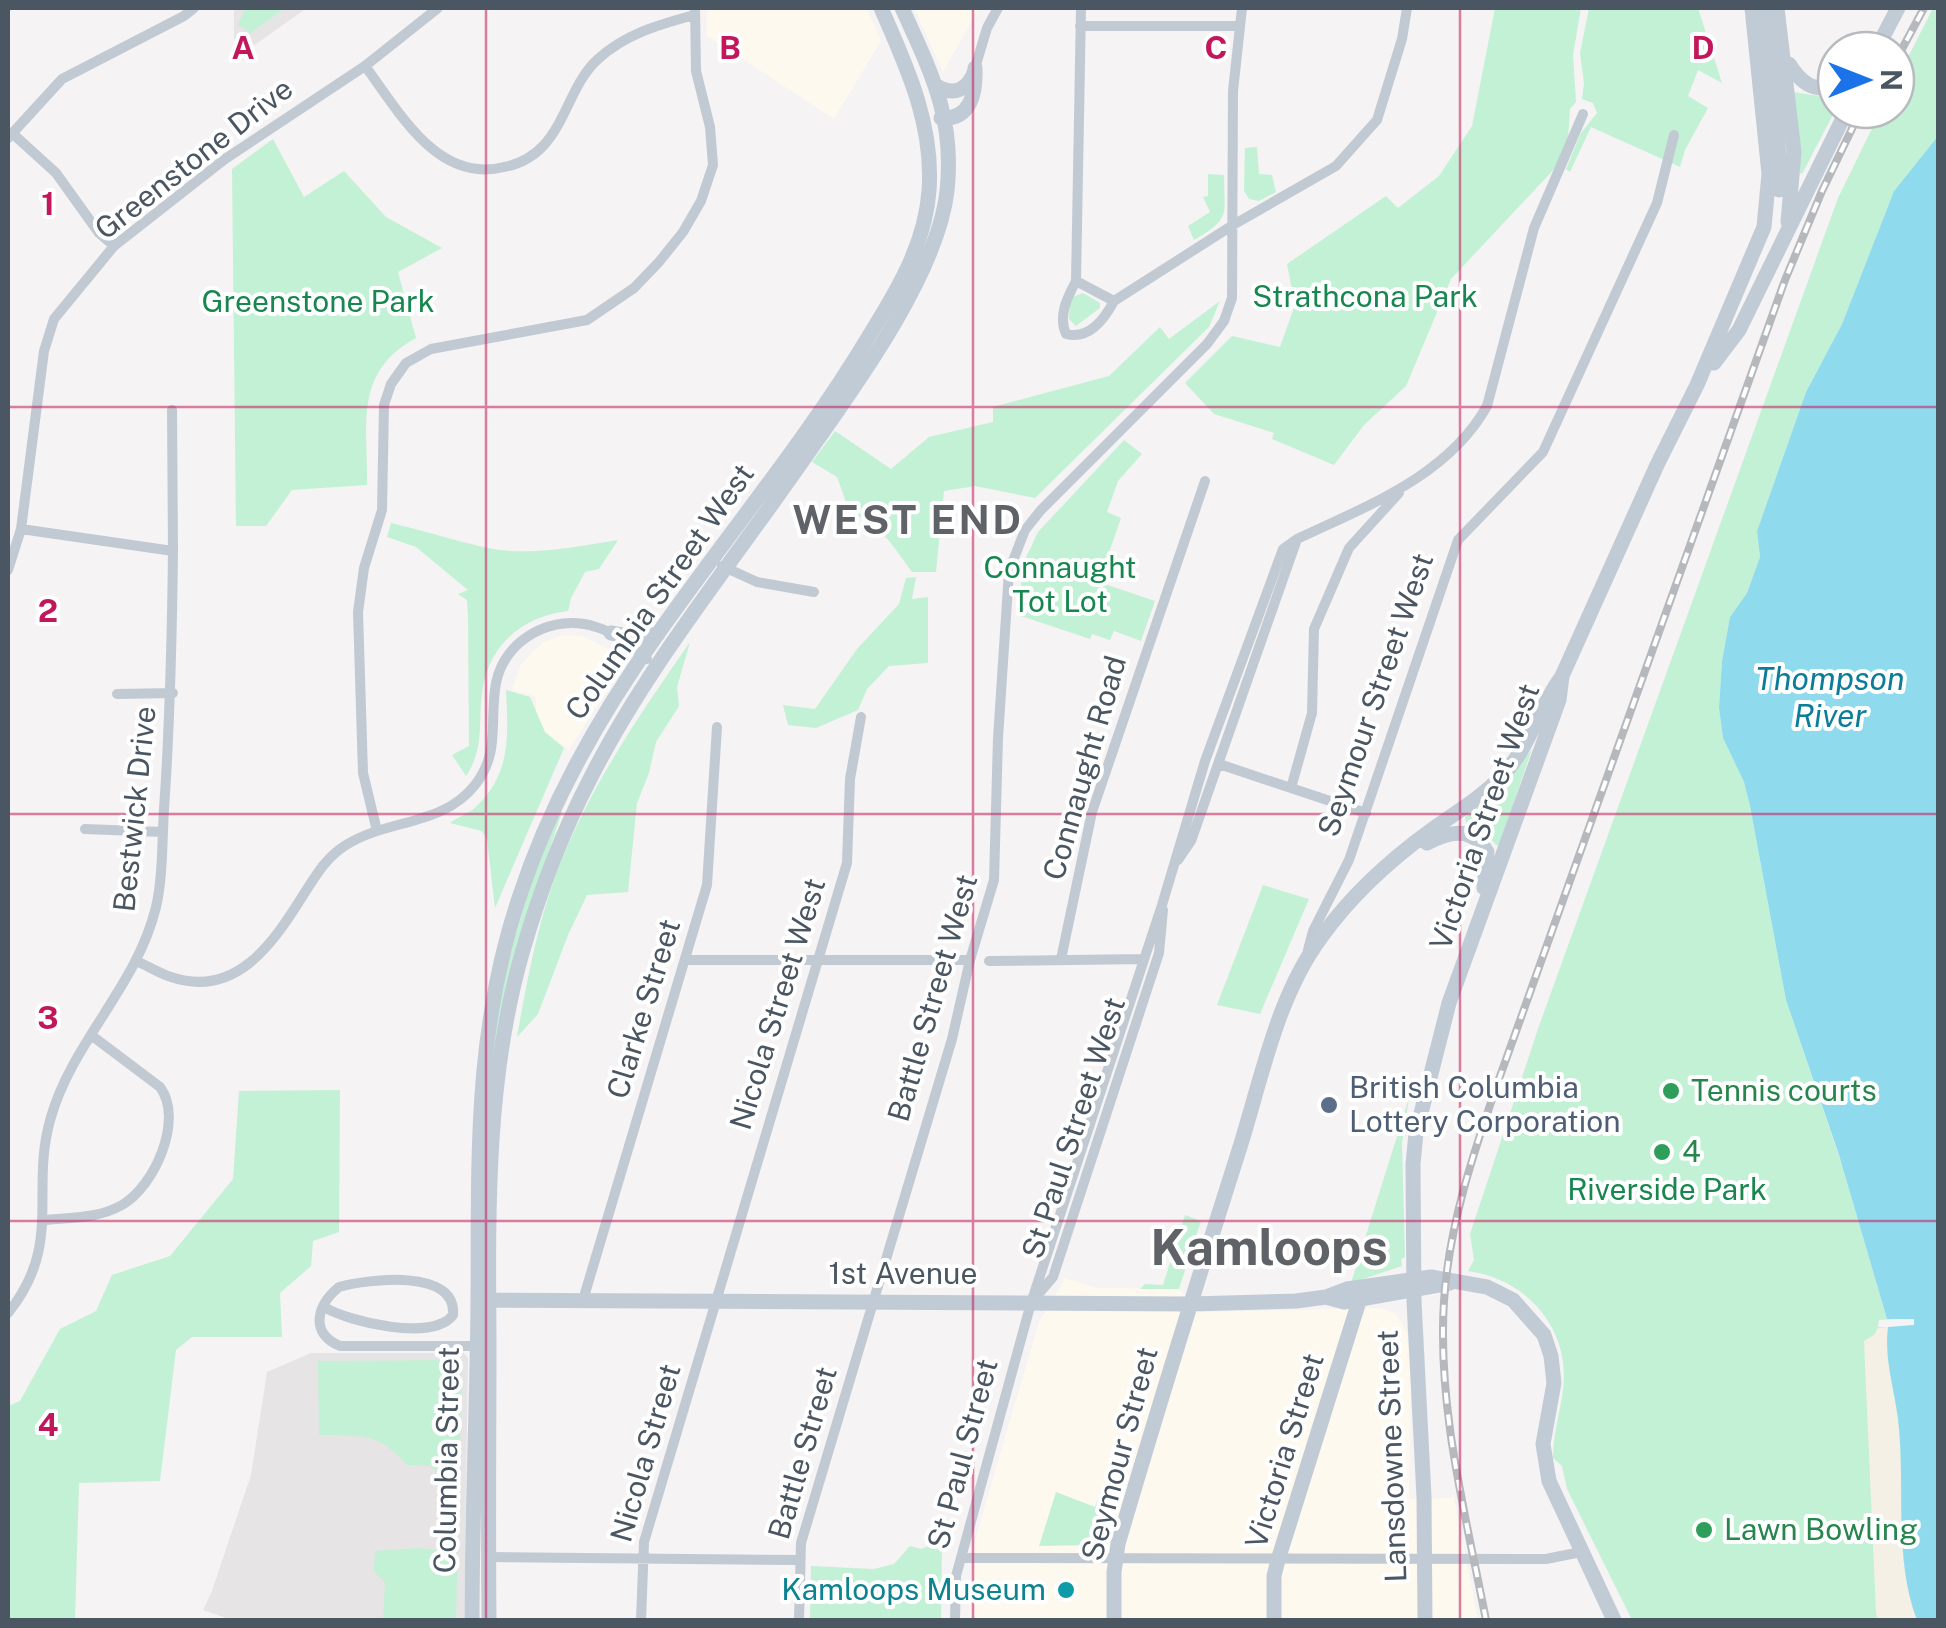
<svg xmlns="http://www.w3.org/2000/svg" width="1946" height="1628" viewBox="0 0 1946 1628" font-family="'Public Sans',sans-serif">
<rect width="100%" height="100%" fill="#f5f3f3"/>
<!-- commercial -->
<path fill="#fdf9ef" d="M707 8H867L881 41 834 119 706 35Z
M914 8H979L943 72Z
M564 635 583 636 616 653 621 669 569 750 545 732 536 713V697L512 690 520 666 531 653 544 642Z
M1065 1278 1099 1288 1179 1289 1199 1312 1380 1308 1395 1313 1407 1332 1411 1376 1409 1499 1454 1498 1478 1620H969L975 1540 1039 1322Z"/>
<!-- education -->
<path fill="#e6e4e5" d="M234 8H307L240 55 234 40Z
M311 1353H464L468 1358 464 1620H265L229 1619 203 1610 212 1591 251 1475 267 1372Z"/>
<!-- green -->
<path fill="#c3f1d5" d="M245 8H285L251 33 238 25Z
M1495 8H1581L1573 55 1576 102 1570 109 1568 139 1558 165 1451 279 1406 386 1364 425 1334 465 1272 439 1274 433 1214 414 1185 383 1232 336 1280 347 1295 305 1287 264 1386 196 1398 208 1439 176 1472 126Z
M1589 8H1698L1722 83 1698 70 1688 96 1708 108 1685 150 1680 167 1591 127 1570 172 1566 169 1581 133 1597 113 1593 103 1582 99 1584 83 1580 53Z
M1933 8H1938V136L1894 191 1842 324 1806 392 1757 531 1760 557 1747 593 1730 617 1722 661 1719 708 1723 738 1744 782 1750 806 1786 1000 1842 1165 1887 1319 1915 1318 1879 1320 1878 1327H1888C1884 1359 1894 1387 1898 1419 1906 1485 1893 1557 1917 1620H1632L1567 1489 1562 1466 1553 1458C1553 1434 1560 1413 1563 1390 1571 1329 1527 1279 1468 1271L1474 1260 1470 1234 1539 1026 1838 198 1881 110H1896V81Z
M1793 92 1826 97 1836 95V109L1802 174 1799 172Z
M273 139 304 197 344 171 386 217 442 248 398 272 416 338C353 372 368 425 367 485L292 490 266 526H236L232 169Z
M1257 147 1259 174 1272 175 1276 192 1259 201 1249 199 1244 191 1245 148Z
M1208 174 1224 175C1224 215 1232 218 1194 240L1188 226 1210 212 1203 197 1208 196Z
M1083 293 1100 303V308L1076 326 1069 319 1070 298Z
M1220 301 1209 327 1035 498 975 486 944 491 936 572H912C894 547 880 523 850 513L837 477 812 462 835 431 891 469 929 437 993 422V407L1109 376 1160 327 1169 339Z
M1124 440 1142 454 1118 481 1107 512 1121 518 1099 582 1155 601 1141 641 1114 631 1110 640 1092 634 1090 639 1018 615 1023 564 1038 532Z
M391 523C422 530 452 540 483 547 527 557 574 547 618 540L599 569 585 572 571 598 568 611C525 616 491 642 483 687 477 720 486 746 466 776L452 755 469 746 468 616 467 600 458 594 468 590 416 547 387 537Z
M916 577 912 599 928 597V663L889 666 867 689 858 710 816 728 788 725 783 705 815 709 857 649 899 604 906 578Z
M690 642 677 687 679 706 656 742 649 773 637 803 628 892 587 895 568 935 538 1014 517 1037C528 975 540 910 565 852 597 776 643 710 690 642Z
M506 690 530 697 545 732 564 748 495 908 487 839 482 831 450 823C458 817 469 813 476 807 512 772 508 735 506 690Z
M1532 749 1499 846 1496 845 1483 830 1466 823 1465 817 1507 780Z
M559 811 562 812 520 938 492 1073 488 1072 503 979 531 883Z
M1263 885 1309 899 1260 1014 1217 1005Z
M340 1090 339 1232 313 1241 311 1266 280 1293 282 1337H192L176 1350 160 1481 79 1483 75 1620H8V1406L20 1401 60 1329 96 1311 112 1275 170 1256 233 1179 239 1091Z
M1409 1098 1402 1143 1405 1257 1401 1259 1402 1266 1351 1283Z
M1185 1215 1201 1221 1179 1289H1140L1145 1284 1163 1285Z
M462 1360 456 1620H383L385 1582 374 1572 375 1551 418 1548 446 1551 444 1481 431 1466 407 1465C377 1430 361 1437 319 1435L318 1361Z
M1101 1491 1116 1494 1101 1545 1039 1546 1056 1492 1095 1507Z
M935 1543 942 1545 941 1620H810L811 1566 874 1569 894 1564 910 1546 921 1549Z"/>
<!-- sand -->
<path fill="#f5f0e5" d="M1888 1327C1884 1359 1894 1387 1898 1419 1906 1485 1893 1557 1917 1620H1878L1876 1612 1864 1341 1874 1335 1878 1328Z"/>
<!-- water -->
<path fill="#90daee" d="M1938 136V1620H1917C1893 1557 1906 1485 1898 1419 1894 1387 1884 1359 1888 1327L1914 1325V1319H1887L1839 1155 1786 1000 1750 806 1744 782 1723 738 1719 708 1722 661 1730 617 1747 593 1760 557 1757 531 1806 392 1842 324 1894 191Z"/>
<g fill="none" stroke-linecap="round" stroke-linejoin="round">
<!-- street -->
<path stroke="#c1cad2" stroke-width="10" d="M1081 8 1076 281C1067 298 1058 316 1066 334 1089 340 1104 320 1114 301
M1080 26H1240
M365 66C399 111 437 184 504 167 520 164 533 157 544 145 566 121 573 82 597 60 625 34 658 25 694 15
M975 68 987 28 998 8
M12 133 56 173 99 233 114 246
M8 138 62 79 184 16 194 8
M1076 281 1114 301 1233 225 1336 166 1377 120 1402 39 1407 8
M172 410 173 551
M722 566 757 582 814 592
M8 570 21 529 44 351 54 319 114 246 225 159 365 66 438 8
M117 694 173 693
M1219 764 1366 813
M1291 788 1312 713 1314 629 1349 548 1399 493
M85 829 163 832
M377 831 363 773 358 612 364 568 382 510 384 405 391 384 406 363 431 349 587 320 634 288 659 262 683 232 701 201 713 165 710 127 696 71 695 8
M1178 860 1191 841 1297 539
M1308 950 1313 931 1349 860 1458 540 1543 452 1657 203 1674 135
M1061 959 1092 812 1205 481
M686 960H970
M136 961C148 966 159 973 171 977 236 999 273 943 302 897 315 877 325 858 346 845 387 819 443 826 475 785 501 752 489 720 496 683 505 638 554 613 596 627 615 632 632 648 647 659
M989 961 1144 959
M45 1220C72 1217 97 1219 122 1205 155 1186 184 1119 160 1087L91 1035
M1035 1298 1053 1277 1159 953 1163 910
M583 1300 707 885 717 727
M324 1307C349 1322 433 1342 453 1315 457 1268 368 1279 339 1287 317 1305 309 1333 340 1346H480
M8 1313C64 1244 29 1190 51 1117 73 1041 137 986 156 907 163 877 162 841 164 809 170 723 172 637 173 551L21 529
M489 1557 799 1560
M961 1558 1546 1559 1581 1552
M641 1620 644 1542 847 863 850 779 861 717
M799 1620 801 1543 952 1039 970 960 994 880 998 738 1009 571 1025 530 1041 510 1207 344 1224 321 1232 298 1233 91 1242 8
M955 1620 956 1576 1031 1303 1162 905 1205 761 1283 549 1297 539C1367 506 1448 476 1487 406L1534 228 1583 114"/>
<!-- secondary -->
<path stroke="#c1cbd6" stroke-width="15" d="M1765 8 1780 167 1779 190
M1777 8 1794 152 1788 222
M1876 50 1898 8
M1789 64C1801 83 1813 92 1836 87
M937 86C954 97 969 89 975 70
M941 118C971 120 976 93 975 68
M1714 363 1739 330 1847 110
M611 633 628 636 658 634
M1427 843C1450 831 1472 826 1487 852L1484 888
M1326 1297 1344 1302 1450 1283
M482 1300 1190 1304 1296 1301 1326 1297 1347 1289 1431 1277 1487 1287 1513 1300 1544 1335 1551 1356 1554 1383 1543 1444 1549 1481 1614 1620
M472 1620C472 1515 477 1410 478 1305 479 1163 473 1036 519 898 550 803 599 716 657 635 727 535 806 441 869 336 897 291 925 245 929 191 934 125 907 67 881 8
M489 1620C488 1527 489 1434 489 1340 488 1209 486 1077 523 950 540 891 562 833 590 779 645 670 724 573 794 473 845 400 937 279 947 191 955 118 931 72 902 8
M1114 1620V1572L1118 1544C1157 1411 1198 1279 1240 1147 1262 1077 1277 996 1322 936 1351 896 1390 860 1430 831 1455 813 1480 799 1502 776 1529 748 1538 710 1560 679
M1274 1620V1576L1278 1560 1361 1295 1377 1289
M1425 1620 1424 1497 1414 1301 1413 1164 1416 1133 1449 1003 1559 700 1562 676 1657 465 1697 385 1764 227 1769 174 1752 8"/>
<!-- rail casing -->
<g stroke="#b5b8bd" stroke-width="8">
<path id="rail" d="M1896 60 1924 8
M1486 1620C1466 1516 1437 1408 1444 1301 1449 1224 1474 1151 1499 1079L1785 280 1822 191 1861 110"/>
</g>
<!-- rail -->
<use href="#rail" stroke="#fff" stroke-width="4" stroke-dasharray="11" stroke-linecap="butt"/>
</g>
<!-- grid -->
<path fill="none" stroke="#c2185b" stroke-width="2.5" stroke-opacity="0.55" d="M486 8V1620M973 8V1620M1460 8V1620M8 407H1938M8 814H1938M8 1221H1938"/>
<!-- markers -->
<g fill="#2e9e5b" stroke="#fff" stroke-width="4">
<circle cx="1671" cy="1091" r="10"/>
<circle cx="1662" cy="1152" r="10"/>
<circle cx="1704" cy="1530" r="10"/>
</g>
<circle fill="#5c6f8a" stroke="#fff" stroke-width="4" cx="1329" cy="1105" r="10"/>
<circle fill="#0f9aa8" stroke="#fff" stroke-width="4" cx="1066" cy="1590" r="10"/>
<g text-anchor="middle" stroke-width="8" stroke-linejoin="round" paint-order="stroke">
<!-- street labels -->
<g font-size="30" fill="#4a5661" stroke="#fff">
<text transform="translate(194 159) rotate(-38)" y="10">Greenstone Drive</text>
<text transform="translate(660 592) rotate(-55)" y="10">Columbia Street West</text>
<text transform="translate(1376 695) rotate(-71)" y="10">Seymour Street West</text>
<text transform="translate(1085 768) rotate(-74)" y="10">Connaught Road</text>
<text transform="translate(135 809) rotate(-84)" y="10">Bestwick Drive</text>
<text transform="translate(1485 817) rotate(-71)" y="10">Victoria Street West</text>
<text transform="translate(933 998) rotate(-74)" y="10">Battle Street West</text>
<text transform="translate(778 1004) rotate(-73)" y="10">Nicola Street West</text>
<text transform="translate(644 1009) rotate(-73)" y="10">Clarke Street</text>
<text transform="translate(1074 1128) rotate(-72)" y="10">St Paul Street West</text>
<text x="903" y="1284">1st Avenue</text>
<text transform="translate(1285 1451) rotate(-73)" y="10">Victoria Street</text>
<text transform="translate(646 1453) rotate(-74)" y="10">Nicola Street</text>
<text transform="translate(803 1453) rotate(-74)" y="10">Battle Street</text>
<text transform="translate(963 1454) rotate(-75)" y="10">St Paul Street</text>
<text transform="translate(1120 1454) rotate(-75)" y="10">Seymour Street</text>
<text transform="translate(1392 1456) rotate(-92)" y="10">Lansdowne Street</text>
<text transform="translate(447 1460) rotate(-89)" y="10">Columbia Street</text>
</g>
<!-- park labels -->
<g font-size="30" fill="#17864f" stroke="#fff">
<text x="1365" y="307">Strathcona Park</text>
<text x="318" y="312">Greenstone Park</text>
<text x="1060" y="578">Connaught<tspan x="1060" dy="34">Tot Lot</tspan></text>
<text x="1667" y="1200">Riverside Park</text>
</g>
<!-- service labels -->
<g font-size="30" fill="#4e5e75" stroke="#fff" text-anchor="start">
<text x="1349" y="1098">British Columbia<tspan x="1349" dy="34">Lottery Corporation</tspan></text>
</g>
<!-- leisure labels -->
<g font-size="30" fill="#27864d" stroke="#fff" text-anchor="start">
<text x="1691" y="1101">Tennis courts</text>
<text x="1682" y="1162">4</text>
<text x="1724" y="1540">Lawn Bowling</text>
</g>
<!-- culture labels -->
<g font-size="30" fill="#0d838f" stroke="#fff" text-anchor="end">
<text x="1046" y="1600">Kamloops Museum</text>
</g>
<!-- water labels -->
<g font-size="32" font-style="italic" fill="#0c7c9b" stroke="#fff">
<text x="1830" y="690">Thompson<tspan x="1830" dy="37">River</tspan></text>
</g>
<!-- district labels -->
<g font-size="40" font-weight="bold" letter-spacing="2.5" fill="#5f6368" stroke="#fff">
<text x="908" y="534">WEST END</text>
</g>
<!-- town labels -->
<g font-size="50" font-weight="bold" fill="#5f6368" stroke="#fff">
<text x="1269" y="1265">Kamloops</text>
</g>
</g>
<g font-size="32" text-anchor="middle" font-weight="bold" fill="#c2185b" stroke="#fff" stroke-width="8" stroke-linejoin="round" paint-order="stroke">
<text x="243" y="59">A</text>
<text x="730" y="59">B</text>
<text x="1216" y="59">C</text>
<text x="1703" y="59">D</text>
<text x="48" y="215">1</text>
<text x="48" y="622">2</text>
<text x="48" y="1029">3</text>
<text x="48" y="1436">4</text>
</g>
<!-- border -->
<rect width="1946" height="1628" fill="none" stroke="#4a5661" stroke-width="20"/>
<!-- north arrow -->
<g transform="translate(1866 80) rotate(90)"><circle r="48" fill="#ffffff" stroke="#b7bbc0" stroke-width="2.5"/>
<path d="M0-8L18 38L0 25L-18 38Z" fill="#1a73e8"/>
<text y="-15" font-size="28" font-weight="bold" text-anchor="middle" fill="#4a5661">N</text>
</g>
</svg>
